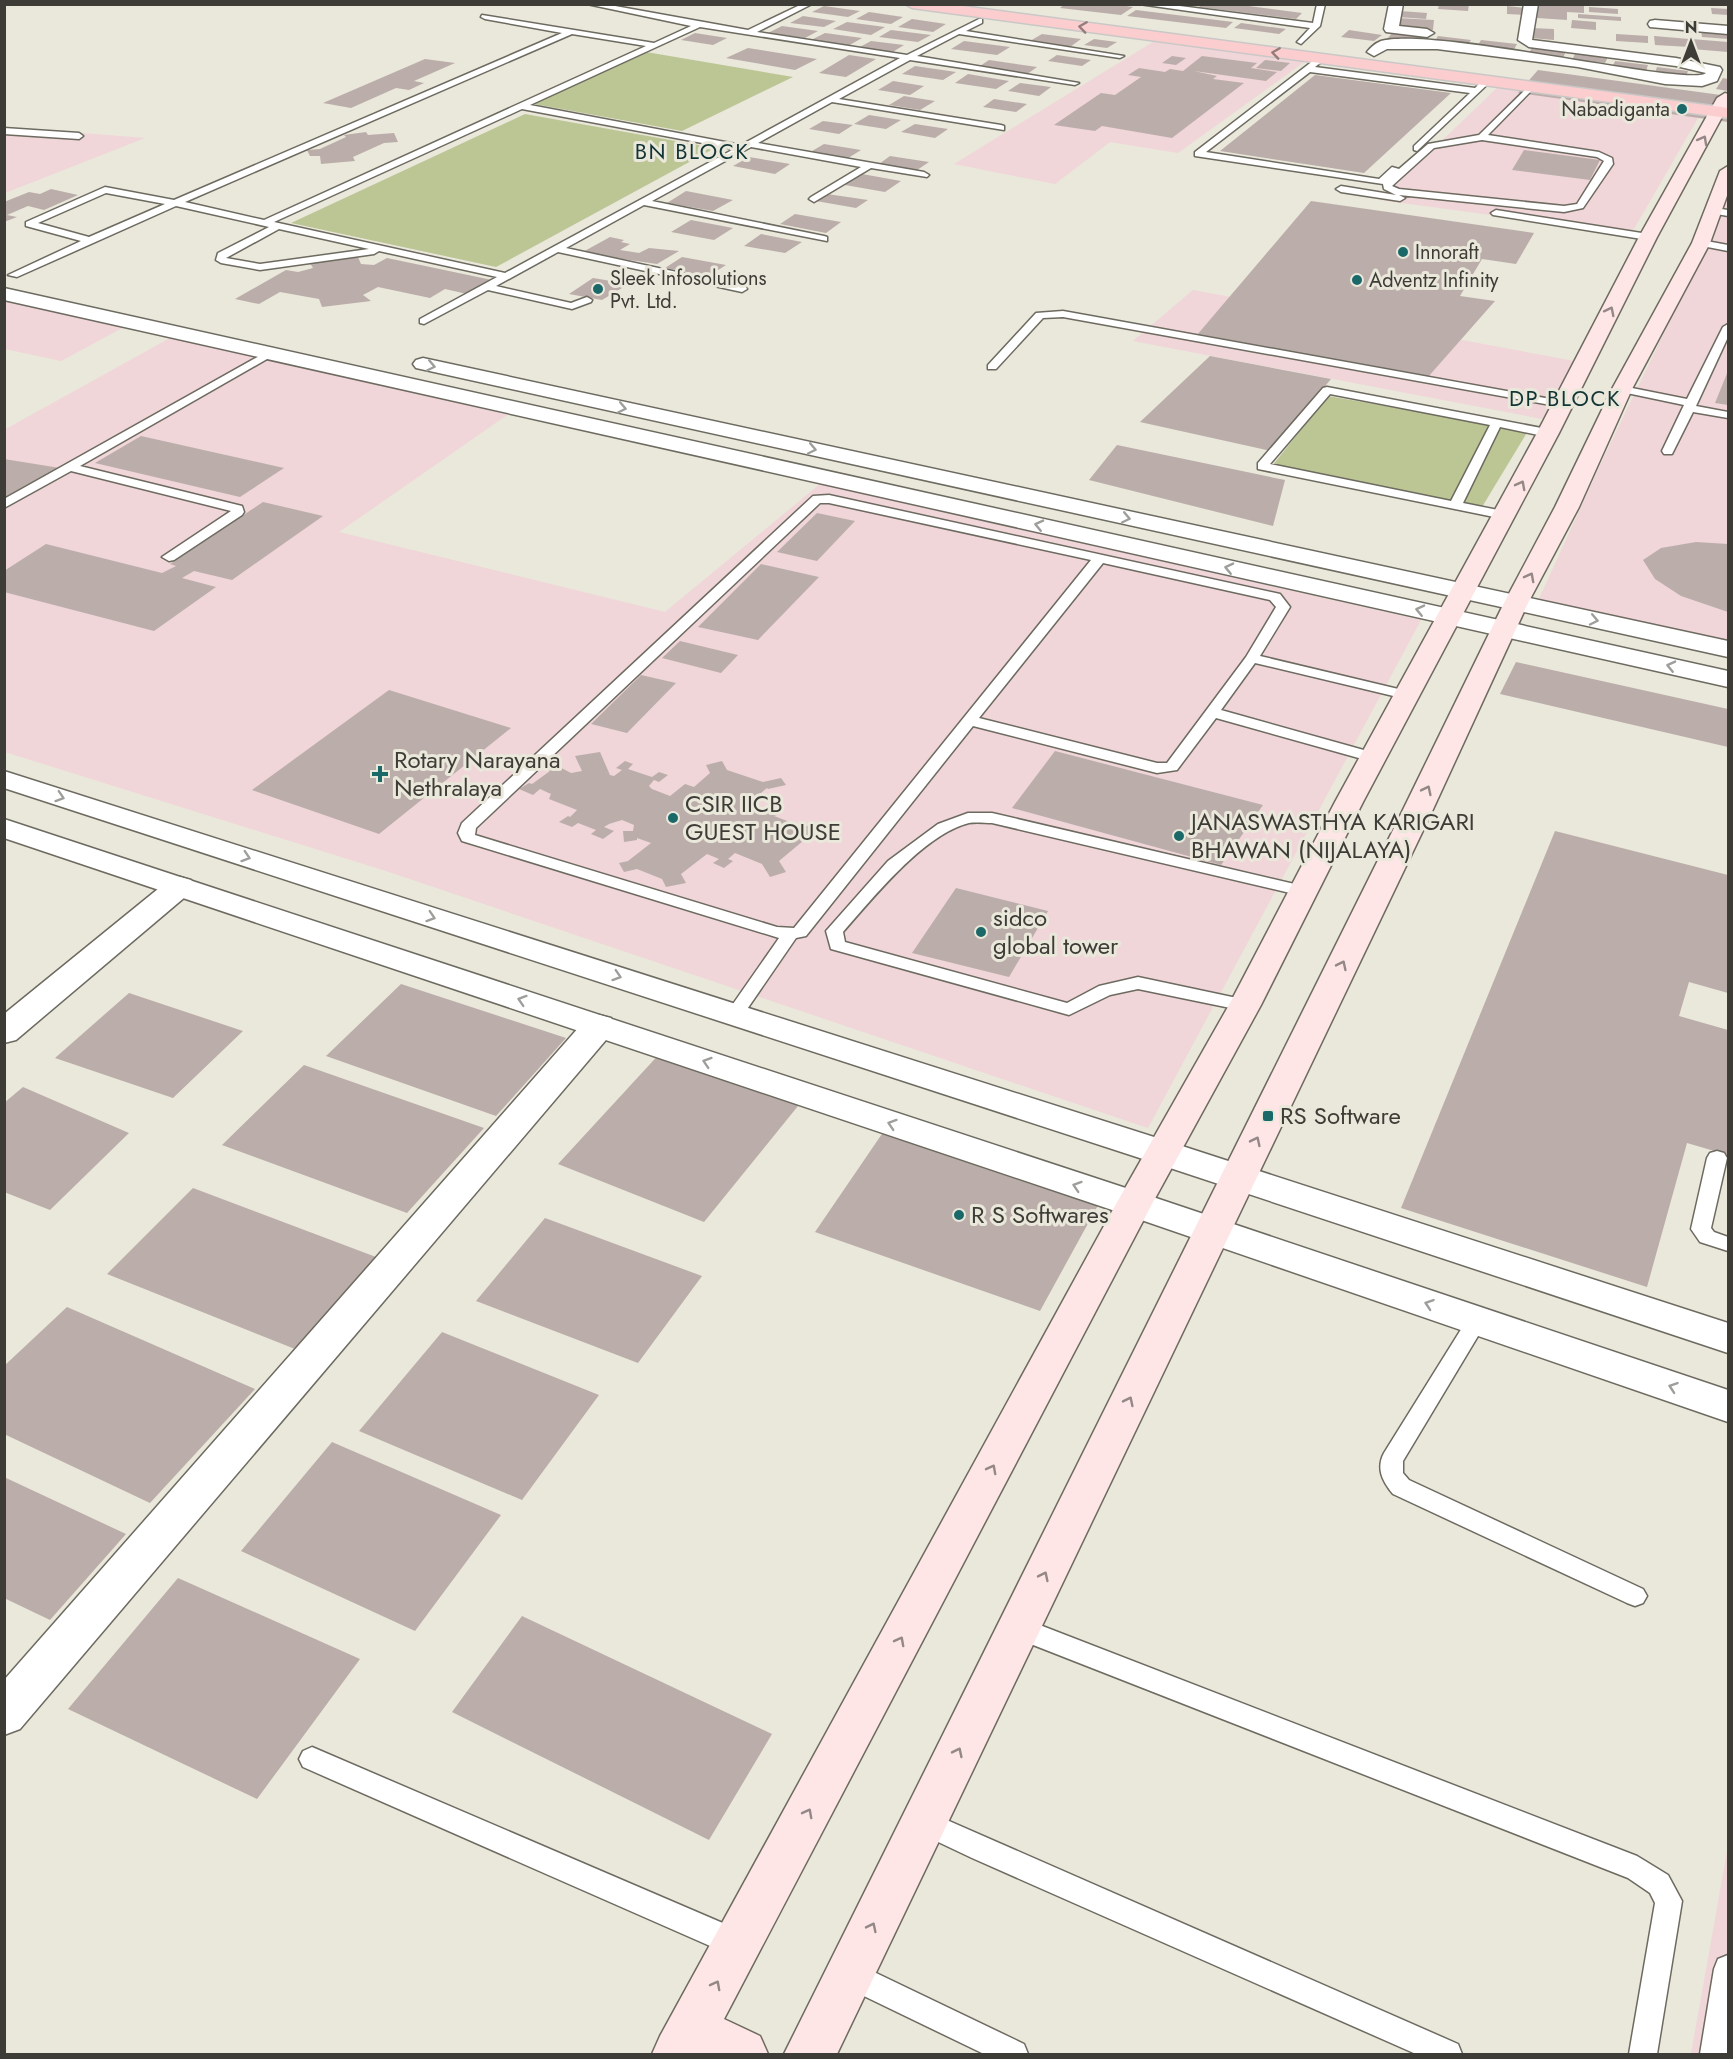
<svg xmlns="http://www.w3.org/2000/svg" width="1733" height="2059" viewBox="0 0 1733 2059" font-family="Jost,sans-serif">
<rect width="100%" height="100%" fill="#eae7db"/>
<!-- industrial -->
<path fill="#f0d5d9" d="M1153 42 1307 60 1178 153 1110 142 1055 184 954 164Z
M1498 87 1701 113 1631 234 1380 200Z
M5 127 145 138 5 193Z
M1728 195V644L1538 601 1601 463 1699 261Z
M1193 290 1574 361 1548 420 1133 341Z
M5 299 126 326 61 361 5 349Z
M170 338 510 413 339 532 665 612 820 484 1421 620 1148 1128 386 871 5 752 4 430Z
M1728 1846V2054H1691Z"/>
<!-- green -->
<path fill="#bcc695" d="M646 52 793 77 682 131 534 104Z
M525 114 715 148 496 267 291 223Z
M1328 396 1528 431 1482 507 1272 466Z"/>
<!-- building -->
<path fill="#bbaeaa" d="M1065 4H1113L1133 7 1121 15 1060 8Z
M1202 4H1233L1302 13 1296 19 1199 7Z
M1439 4H1469L1468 11 1438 9Z
M1536 4 1584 6V13L1567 12V20L1537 18Z
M824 6 860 11 848 17 812 12Z
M1507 6 1527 8 1526 15 1507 14Z
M1589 7 1618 9V14L1589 12Z
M1711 8 1728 9V15L1712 14Z
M1136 10 1233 22 1226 28 1127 16Z
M1400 11 1427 13 1426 19 1398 17Z
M869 12 903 17 891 24 856 19Z
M1578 14 1621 17V21L1578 18Z
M803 16 836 21 824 27 790 23Z
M1397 18 1434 20 1433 30 1394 27Z
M912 19 946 24 933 32 898 27Z
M1572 20 1596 22V30L1571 28Z
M847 22 885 27 871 35 833 29Z
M1241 23 1286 29 1279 34 1234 28Z
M782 26 818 31 805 38 768 33Z
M1531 28 1554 29V40L1531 38Z
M891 30 931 35 918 42 879 37Z
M1349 30 1382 35 1374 41 1341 37Z
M1701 30 1728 32V39L1702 37Z
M695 33 727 38 713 45 681 40Z
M825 33 862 38 848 46 811 40Z
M1392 33 1427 38 1422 43 1387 39Z
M1042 34 1081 39 1070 47 1030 41Z
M1616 34 1648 36V43L1616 41Z
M1438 36 1471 40 1467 45 1434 42Z
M1654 36 1689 39 1690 47 1655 45Z
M1094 39 1117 42 1107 48 1084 45Z
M1691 39 1728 42V52L1692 49Z
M1481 40 1517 44 1513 51 1477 47Z
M871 41 904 45 891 53 858 48Z
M964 41 1010 47 997 55 951 49Z
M1533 46 1567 49 1562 60 1527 56Z
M748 48 817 59 795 70 726 58Z
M1576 52 1609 55 1605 63 1572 60Z
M849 55 876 59 846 77 819 73Z
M1057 55 1091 60 1082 66 1048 61Z
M1172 56 1186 58 1176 65 1162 63Z
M1202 56 1257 63 1251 68 1277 72 1266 81 1194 71 1217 76 1213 79 1244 83 1172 138 1102 126 1095 131 1054 125 1101 93 1115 95 1141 77 1128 75 1139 68 1165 72 1170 69 1183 71Z
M425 59 455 63 414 81 424 83 409 90 396 88 351 108 323 103Z
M989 60 1037 67 1026 75 977 68Z
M1265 60 1290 63 1281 71 1256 68Z
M1615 61 1648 65 1646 71 1612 68Z
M915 66 956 72 943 80 902 74Z
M1657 67 1688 71 1685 79 1654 76Z
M1538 70 1728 96V122L1518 93Z
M968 74 1009 81 996 89 955 83Z
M1315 75 1451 93 1364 173 1220 151Z
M1723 78 1728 79V91L1716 89Z
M893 81 924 86 910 95 878 90Z
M1020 83 1051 87 1039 96 1008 91Z
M904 96 935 101 920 110 889 105Z
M994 99 1027 104 1016 112 983 107Z
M869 115 901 120 886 129 854 124Z
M823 121 853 125 839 134 809 129Z
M915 124 948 129 935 138 901 132Z
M366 132 368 135 394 133 398 142 384 143 353 157 355 161 321 164 320 156H310L307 150 320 149 346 137 344 135Z
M824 144 861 150 845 160 807 154Z
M1524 150 1600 160 1590 180 1512 170Z
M890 156 929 162 917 170 879 164Z
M749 157 790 164 775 174 733 166Z
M862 174 901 181 885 192 845 185Z
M51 189 78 195 44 210 28 206 7 215 17 217 4 222V202L29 192 40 194Z
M686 191 733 200 713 211 667 203Z
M827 194 868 200 856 208 816 201Z
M1311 201 1534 233 1516 264 1482 259 1460 296 1495 301 1428 377 1197 335Z
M795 214 841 222 826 233 780 224Z
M691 220 733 228 714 240 671 232Z
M761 234 802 242 785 253 744 246Z
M610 237 624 240 621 242 630 244 620 250 639 253 649 248 679 251 657 264 581 253Z
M358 257 361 264 374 265 387 258 492 280 467 294 445 289 430 298 378 287 363 295 371 301 322 307 319 299 280 292 259 304 235 299 286 270 298 272 313 268 310 263Z
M682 257 726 265 709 276 665 268Z
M593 278 611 281 627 285 602 300 569 294Z
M1210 356 1331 379 1271 451 1140 422Z
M1728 371V405L1715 403Z
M141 436 284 468 240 497 95 463Z
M1117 445 1285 480 1273 526 1089 480Z
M4 459 60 468 4 500Z
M263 502 323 516 232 580 194 571 182 578 216 587 154 631 4 592V571L46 544 162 573 176 566 170 564Z
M817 513 855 521 817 561 777 552Z
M1696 542 1728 544V612L1681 596 1655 579 1643 560 1661 548Z
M761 564 819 577 758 640 698 627Z
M680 641 738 655 721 673 662 658Z
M1516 662 1728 709V747L1500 694Z
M641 675 676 683 627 733 591 724Z
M389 690 511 728 379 834 252 790Z
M1055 751 1263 805 1221 865 1012 808Z
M600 752 610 775 614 776 622 770 616 768 625 761 633 764 628 769 652 777 659 772 668 775 659 782 654 780 649 786 652 789 670 796 685 784 694 787 710 773 706 765 722 761 727 770 763 782 781 778 786 785 768 789 767 788 746 805 757 809 773 805 779 814 774 816 803 827 816 824 822 833 809 836 779 861 786 872 770 877 762 864 735 853 728 859 733 861 724 868 713 863 719 859 707 854 681 874 686 883 666 887 662 879 637 869 624 872 619 863 628 861 651 843 637 838V840L624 842 623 831H633L634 825 622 820 609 824 604 827 614 831 603 839 591 834 596 830 578 823 572 827 559 822 568 816 570 817 577 810 549 799 551 794 540 789 533 795 519 789 529 783 532 784 550 771 545 769 552 763 571 773 582 771 575 756Z
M1555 831 1728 875V993L1689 982 1679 1016 1728 1030V1155L1687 1143 1647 1287 1401 1208Z
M956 888 1048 911 1009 977 912 953Z
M401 984 566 1038 496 1116 326 1056Z
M129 993 243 1031 173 1098 55 1058Z
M663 1050 802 1101 704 1222 558 1164Z
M304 1065 484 1128 407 1213 222 1145Z
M23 1087 129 1133 50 1210 4 1192V1103Z
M886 1128 1102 1198 1040 1311 815 1232Z
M193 1188 376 1257 295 1349 107 1274Z
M545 1218 702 1276 638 1363 476 1301Z
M67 1307 255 1389 150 1503 4 1434V1366Z
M442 1332 599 1395 522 1500 359 1431Z
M332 1442 501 1515 415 1631 241 1551Z
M4 1477 126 1534 50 1620 4 1598Z
M178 1578 360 1659 257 1799 68 1709Z
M522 1616 772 1734 709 1840 452 1712Z"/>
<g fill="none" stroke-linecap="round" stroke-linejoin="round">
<!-- service casing -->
<g stroke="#6d6a60" stroke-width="3">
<path id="service" d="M587 4H604L748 30 802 4H812L757 32 907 55 979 19H982V23L966 31 1124 56 1120 58 959 34 917 56 1079 83 1075 85 910 60 839 99 1001 125 1004 126V130L832 102 758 143 924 172 929 175 927 177 871 168 814 202 809 199 811 197 861 167 751 147 652 201 824 236 827 237V241L644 205 566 248 746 287 747 289 742 292 558 252 496 286 571 303 587 297 592 300 591 302 572 309 488 290 424 324 420 323V319L497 277 379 251 374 254 260 270 221 263 216 260 218 253 269 227 176 206 17 277 8 275 81 241 26 226V222L105 187 174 200 562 33 485 19 481 17 482 15 654 43 691 26ZM700 27 900 58 741 145 530 105ZM572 34 646 46 264 220 185 202ZM522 109 734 149 505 273 274 222ZM106 193 165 204 89 237 38 223ZM279 229 369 249 260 264 226 258Z
M1139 4H1164L1313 23 1317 4H1325L1320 26 1301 44 1297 42 1310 28Z
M1318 57 1325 59 1315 67 1475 88 1484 79 1491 81 1417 151 1414 150V146L1470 93 1310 72 1206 152 1379 179 1392 167 1399 169 1428 144 1479 135 1530 85H1533V89L1488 135 1599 152 1612 158 1613 164 1583 208 1564 212 1399 195 1405 198 1400 201 1341 192 1336 189 1341 186 1396 195 1384 189 1383 184 1195 156V152ZM1482 140 1597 157 1604 161 1577 204 1564 206 1399 189 1392 186 1434 148Z
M4 128 79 133 83 136 79 139 4 134Z
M1714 208 1728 210V216L1711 213V209Z
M1496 210 1648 234 1653 237 1648 240 1493 215 1491 213Z
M1701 240 1728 245V251L1697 245V241Z
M1063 311 1562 401 1568 404 1562 407 1063 317 1043 318 996 369H988V365L1036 313Z
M1728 324V337L1696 406 1728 412V418L1693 412 1672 454H1664L1662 451 1684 405 1622 392 1616 389 1622 386 1687 399 1723 327Z
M270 350 274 351V355L80 466 242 506 244 512 242 515 174 560 169 561 162 557 231 511 71 471 4 508V499Z
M1327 387 1552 430 1554 433 1548 437 1500 427 1463 503 1508 512 1510 515 1508 518 1504 519 1258 469V463L1323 388ZM1330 394 1490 425 1451 501 1270 464Z
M829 495 1280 594 1290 607 1260 656 1411 692 1413 695 1406 699 1255 663 1221 710 1378 754 1381 757 1373 762 1216 718 1177 770 1157 773 973 726 806 936 796 938 741 1018H729L726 1014 779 938 462 841 458 833 462 823 813 496ZM820 503H829L1091 560 794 928 777 927 475 835 476 828ZM1103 563 1270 600 1276 607 1246 657 1167 763H1157L979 718Z
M968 813H992L1303 886 1311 891 1303 896 992 823C985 823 976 822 969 823 924 834 873 898 843 932L845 942 1067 1003 1099 986 1138 977 1251 1001 1254 1005 1251 1009 1245 1011 1138 989 1110 995 1069 1015 831 949 826 931 888 861 938 824Z
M1717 1151 1724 1153 1727 1158 1711 1228 1714 1232 1728 1237V1251L1700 1242 1691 1229 1707 1158 1710 1153Z
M1477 1313 1484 1315 1487 1321 1403 1461V1473L1409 1480 1643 1589 1647 1596 1643 1603 1635 1606 1627 1603 1393 1494C1382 1481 1376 1468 1384 1453L1470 1315Z
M1019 1617 1637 1856 1668 1875 1682 1901 1657 2054H1629L1655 1903 1650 1893 1628 1878 1010 1636 1007 1628 1010 1620Z
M312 1747 746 1933 750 1943 746 1953 736 1957 726 1953 303 1767 299 1759 303 1751Z
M924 1810 1458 2044 1462 2054H1416L972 1858 915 1831 911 1822 915 1813Z
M1728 1955V2054H1700L1714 1969 1718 1959Z
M849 1960 1024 2044 1028 2054H984L839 1984 835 1974 839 1964Z"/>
</g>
<!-- minor casing -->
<g stroke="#6d6a60" stroke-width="3">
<path id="minor" d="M1389 4H1403L1399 26 1427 29 1434 33 1427 37 1386 32 1384 29Z
M1524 4H1538L1532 40 1676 58 1720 67 1722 70 1717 81 1702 86 1665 84 1578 67 1437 49H1387L1374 56 1367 52C1370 48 1376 43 1381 41 1432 26 1692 88 1706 73L1676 66 1529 47 1518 40Z
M1655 20 1728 26V34L1650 27 1648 24 1650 21Z
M180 877 191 880 195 886 191 892 16 1040 4 1043V1014L169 880Z
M599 1015 611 1018 615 1026 611 1034 20 1729 4 1735V1680L587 1018Z"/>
</g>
<!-- tertiary casing -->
<g stroke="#6d6a60" stroke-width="3">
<path id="tertiary" d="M4 288 1728 671V687L4 300Z
M423 358 1728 641V657L416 368 413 364 416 360Z
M4 771 1176 1144 1728 1323V1353L1152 1162 4 788Z
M4 819 1147 1195 1728 1390V1422L1121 1213 4 838Z"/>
</g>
<!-- secondary casing -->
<g stroke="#6d6a60" stroke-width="3">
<path id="secondary" d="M1725 93 1728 94V106L1657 237 1559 433 1363 802 1261 1005 1152 1204 724 2019 760 2036 768 2054H652L660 2036 1116 1204 1229 1005 1335 802 1537 433 1639 237 1717 98Z
M1728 166V193L1710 243 1632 389 1579 507 1528 603 1429 818 837 2054H784L1399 818 1504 603 1555 507 1612 389 1692 243 1720 171Z"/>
</g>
<!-- primary casing -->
<g stroke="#c9c8c7" stroke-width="3">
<path id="primary" d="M905 4H947L1728 108V118L912 8Z"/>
</g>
<!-- service -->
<use href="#service" fill="#fff" fill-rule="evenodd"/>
<!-- minor -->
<use href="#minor" fill="#fff" fill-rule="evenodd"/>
<!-- tertiary -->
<use href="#tertiary" fill="#fff" fill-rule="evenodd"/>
<!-- secondary -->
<use href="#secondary" fill="#fee6e7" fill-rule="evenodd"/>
<!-- primary -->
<use href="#primary" fill="#fccdcf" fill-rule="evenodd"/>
</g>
<!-- one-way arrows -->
<defs><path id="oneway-chevron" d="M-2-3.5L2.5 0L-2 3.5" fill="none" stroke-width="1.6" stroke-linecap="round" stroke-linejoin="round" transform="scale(1.5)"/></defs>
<g stroke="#937d7b">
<use href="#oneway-chevron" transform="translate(1083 27) rotate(-172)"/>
<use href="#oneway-chevron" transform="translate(1276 53) rotate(-172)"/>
</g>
<g stroke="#948886">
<use href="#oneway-chevron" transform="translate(1703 140) rotate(-61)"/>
<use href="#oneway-chevron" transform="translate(1610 311) rotate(-63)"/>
<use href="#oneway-chevron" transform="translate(1521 485) rotate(-62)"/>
<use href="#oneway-chevron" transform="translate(1530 577) rotate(-62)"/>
<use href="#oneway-chevron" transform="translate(1427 790) rotate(-64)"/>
<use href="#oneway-chevron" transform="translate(1342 965) rotate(-64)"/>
<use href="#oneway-chevron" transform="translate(1256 1141) rotate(-64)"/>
<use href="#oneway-chevron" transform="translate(1129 1401) rotate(-64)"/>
<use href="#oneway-chevron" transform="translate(992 1469) rotate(-62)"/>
<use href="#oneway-chevron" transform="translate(1044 1576) rotate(-64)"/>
<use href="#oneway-chevron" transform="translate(900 1641) rotate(-62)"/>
<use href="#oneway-chevron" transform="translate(958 1752) rotate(-64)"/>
<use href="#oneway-chevron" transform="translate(808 1813) rotate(-62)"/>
<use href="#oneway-chevron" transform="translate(872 1927) rotate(-64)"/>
<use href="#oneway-chevron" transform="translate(716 1985) rotate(-62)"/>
</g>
<g stroke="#9e9e9b">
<use href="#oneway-chevron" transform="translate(431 366) rotate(12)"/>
<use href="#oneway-chevron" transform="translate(622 408) rotate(12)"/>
<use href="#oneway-chevron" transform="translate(812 449) rotate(12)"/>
<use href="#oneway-chevron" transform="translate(1126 518) rotate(12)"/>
<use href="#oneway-chevron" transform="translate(1039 525) rotate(-167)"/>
<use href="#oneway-chevron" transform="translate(1229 568) rotate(-167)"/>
<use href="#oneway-chevron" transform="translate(1420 610) rotate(-167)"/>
<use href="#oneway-chevron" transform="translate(1594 620) rotate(12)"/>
<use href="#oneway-chevron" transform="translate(1671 666) rotate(-167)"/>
<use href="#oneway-chevron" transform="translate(60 797) rotate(18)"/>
<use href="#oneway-chevron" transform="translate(246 857) rotate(18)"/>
<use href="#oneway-chevron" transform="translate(431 917) rotate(18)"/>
<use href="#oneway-chevron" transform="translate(617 976) rotate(18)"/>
<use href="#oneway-chevron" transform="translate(522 1000) rotate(-162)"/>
<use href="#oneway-chevron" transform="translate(707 1062) rotate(-162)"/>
<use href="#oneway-chevron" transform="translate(892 1124) rotate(-162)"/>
<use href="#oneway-chevron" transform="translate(1077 1186) rotate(-162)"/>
<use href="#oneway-chevron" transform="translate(1429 1304) rotate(-161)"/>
<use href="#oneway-chevron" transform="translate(1673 1387) rotate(-161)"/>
</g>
<!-- markers -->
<g fill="#1b6869" stroke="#eae7db" stroke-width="2">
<circle cx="1682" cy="109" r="6"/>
<circle cx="1403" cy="252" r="6"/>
<circle cx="1357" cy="280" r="6"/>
<circle cx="598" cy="289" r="6"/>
<path d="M377 765h6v6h6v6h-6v6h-6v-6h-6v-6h6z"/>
<circle cx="673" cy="818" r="6"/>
<circle cx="1179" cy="836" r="6"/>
<circle cx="981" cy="932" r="6"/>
<rect x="1262" y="1110" width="12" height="12" rx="3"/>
<circle cx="959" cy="1215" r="6"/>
</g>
<g text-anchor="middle" stroke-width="6" stroke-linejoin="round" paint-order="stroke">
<!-- far-poi labels -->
<g font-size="20" fill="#3d3c37" stroke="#eae7db" text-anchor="start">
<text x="1670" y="116" text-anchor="end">Nabadiganta</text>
<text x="1415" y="259">Innoraft</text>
<text x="610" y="285">Sleek Infosolutions<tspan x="610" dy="23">Pvt. Ltd.</tspan></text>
<text x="1369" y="287">Adventz Infinity</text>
</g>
<!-- far-neighbourhood labels -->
<g font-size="22" letter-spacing="1.5" fill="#113434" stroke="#eae7db">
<text x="692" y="159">BN BLOCK</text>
<text x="1565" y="406">DP BLOCK</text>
</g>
<!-- poi labels -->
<g font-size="24" fill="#3d3c37" stroke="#eae7db" text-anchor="start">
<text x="394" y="768">Rotary Narayana<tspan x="394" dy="28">Nethralaya</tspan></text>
<text x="685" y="812">CSIR IICB<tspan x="685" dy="28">GUEST HOUSE</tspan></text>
<text x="1191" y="830">JANASWASTHYA KARIGARI<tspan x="1191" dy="28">BHAWAN (NIJALAYA)</tspan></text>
<text x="993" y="926">sidco<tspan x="993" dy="28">global tower</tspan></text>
<text x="1280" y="1124">RS Software</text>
<text x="971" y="1223">R S Softwares</text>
</g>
</g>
<!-- border -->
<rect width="1733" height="2059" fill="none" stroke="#3d3c37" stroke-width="12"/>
<!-- north arrow -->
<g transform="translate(1691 42)" stroke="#eae7db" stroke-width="4.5" paint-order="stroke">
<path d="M0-4.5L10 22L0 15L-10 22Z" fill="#3d3c37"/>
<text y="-9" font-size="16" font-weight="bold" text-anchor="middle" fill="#3d3c37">N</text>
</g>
</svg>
